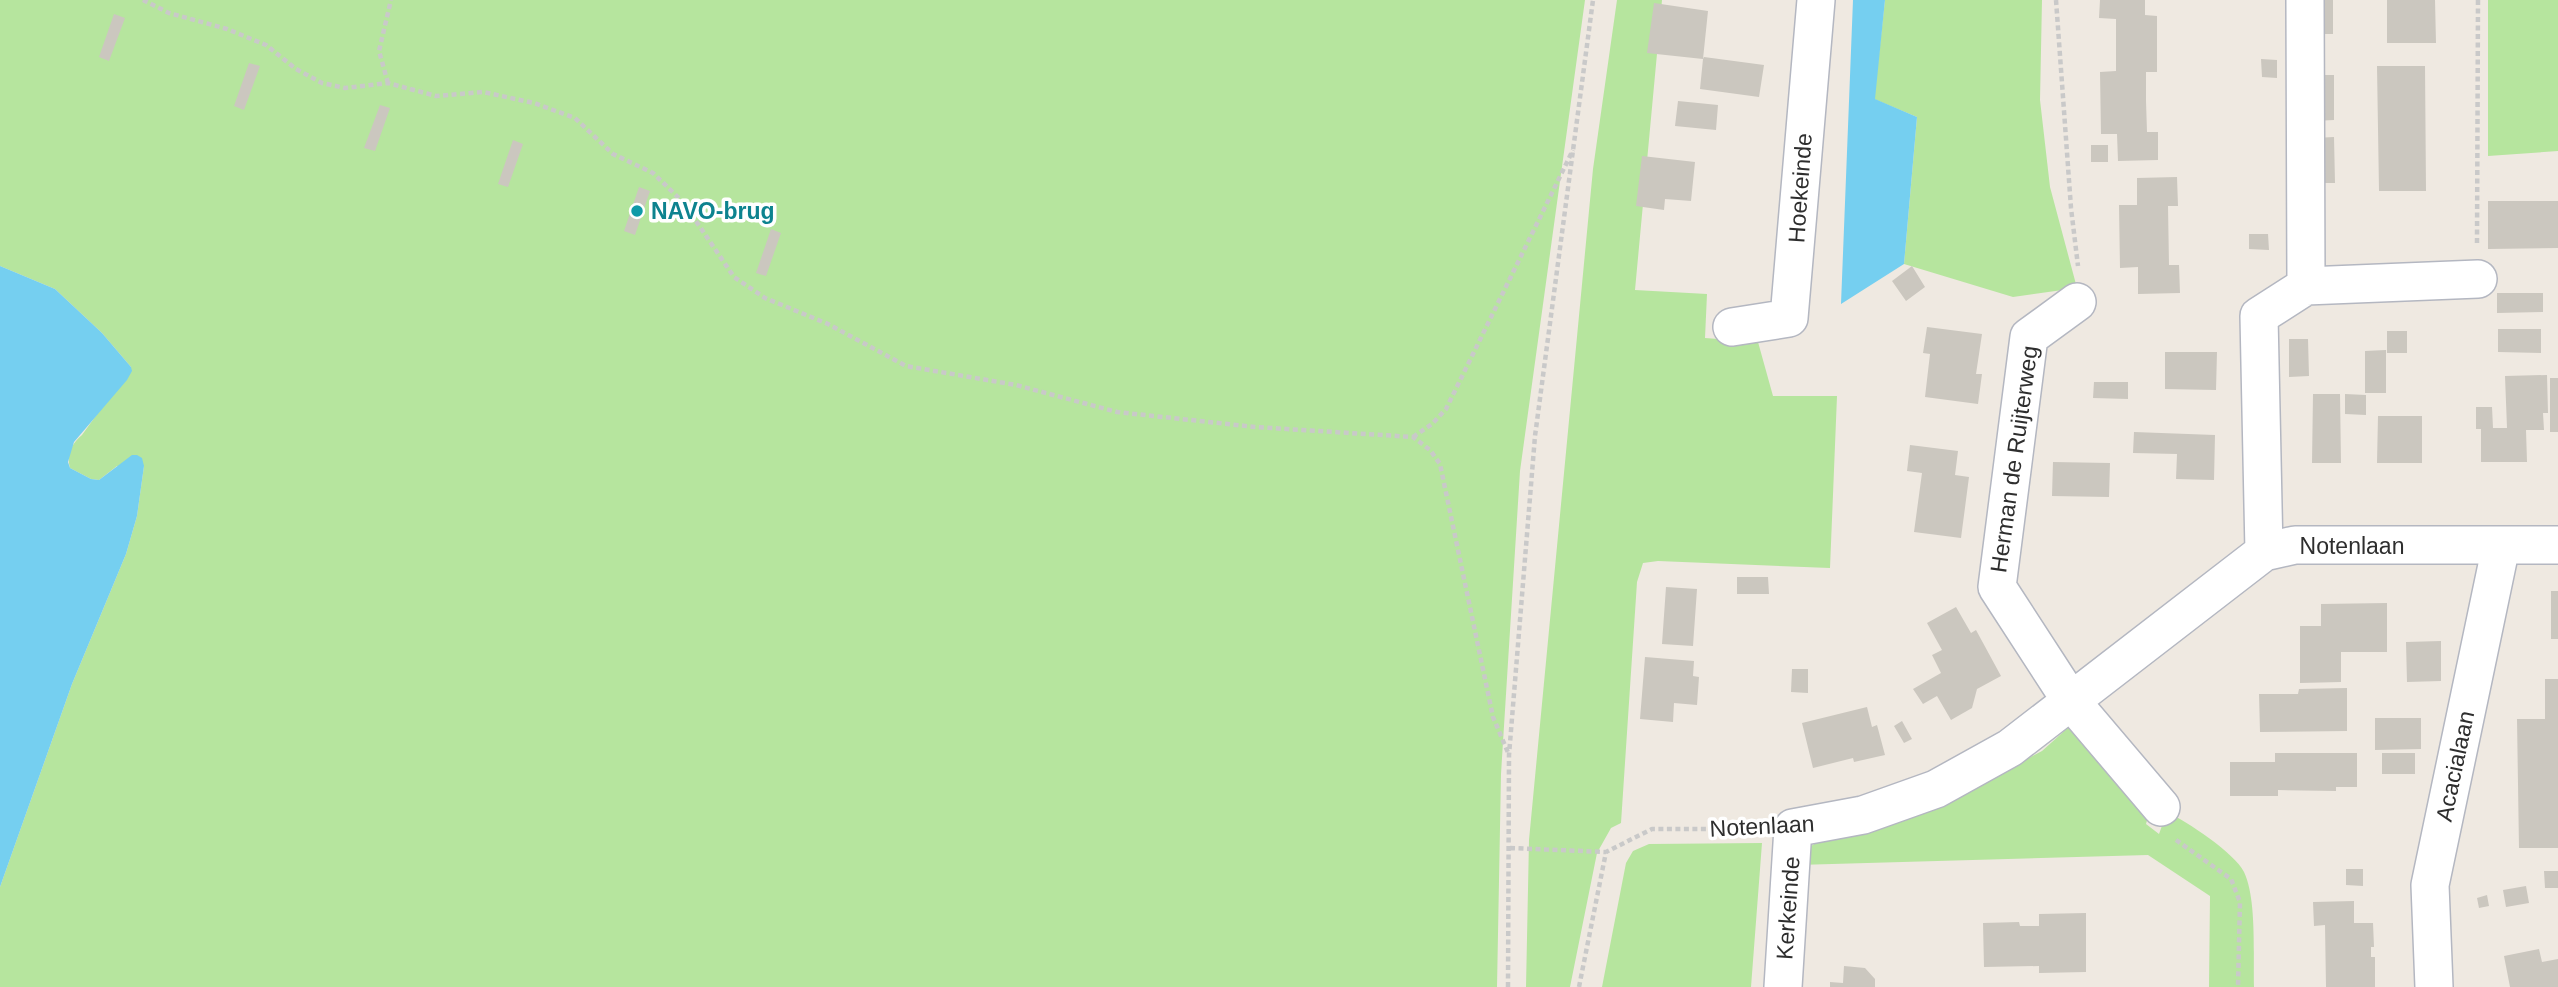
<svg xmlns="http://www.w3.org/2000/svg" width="2558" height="987" viewBox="0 0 2558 987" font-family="Arial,sans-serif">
<rect width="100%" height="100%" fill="#efe9e1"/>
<!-- green -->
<path fill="#b6e59e" d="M0 0H1585L1520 471 1501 774 1497 987H0V887L72 684 126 554 137 516 144 466H117L99 480 91 479 70 468C66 455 72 443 82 435L131 367 102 333 55 289 0 266Z
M1617 0H1662L1635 290 1707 294 1705 338 1758 342 1773 396H1837L1830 568 1658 561 1643 563 1637 582 1621 823 1611 828 1597 853 1570 987H1526L1529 840 1593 169Z
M1885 0H2042L2040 100 2050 187 2077 288 2013 297 1904 264 1917 117 1874 99Z
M2488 0H2558V151L2488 156Z
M2071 725 2151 806 2146 824 2159 834 2167 812C2186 821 2235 853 2244 872 2257 899 2253 956 2254 987H2209L2210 896 2148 855 1797 865 1802 851 1827 837 1934 809 2042 751Z
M1762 843 1751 987H1602L1626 863 1633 851 1649 844Z"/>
<!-- water -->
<path fill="#75cff0" d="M1853 0H1885L1875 99 1917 117 1904 264 1841 304Z
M0 266 55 289 102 333 131 367 132 371 127 380 74 442 68 462 70 468 91 479 99 480 132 455H137L142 458 144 466 137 516 126 554 72 684 0 887Z"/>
<!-- building -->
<path fill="#cbc7bf" d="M2100 0H2145V15L2157 16V72H2146V101L2147 132H2158V160L2118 161 2117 134H2101L2100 72 2116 71V19L2099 18Z
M2313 0H2333V34H2313Z
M2387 0H2435L2436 43H2387Z
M1654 3 1708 11 1703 59 1704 57 1764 65 1759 97 1700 89 1703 59 1647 53Z
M114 14 125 18 109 61 99 57Z
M2261 59 2277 60V78L2262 77Z
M249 63 260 66 244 110 234 106Z
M2377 66H2425L2426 191H2379Z
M2314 75H2334V120L2314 121Z
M1678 101 1718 105 1716 130 1675 126Z
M380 105 390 108 375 151 364 148Z
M2334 137 2335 183H2315L2314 138Z
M513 140 523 144 508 187 498 184Z
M2091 145H2108V162H2091Z
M1642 156 1695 162 1691 201 1665 199 1664 210 1636 206Z
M2177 177 2178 206H2168L2169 265H2179L2180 293 2138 294V267L2120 268 2119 205H2137V178Z
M639 187 650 191 635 235 624 231Z
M2488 201H2558V248L2488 249Z
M771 229 781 233 766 276 756 273Z
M2249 234H2268L2269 250 2249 249Z
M1912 266 1925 287 1906 301 1892 281Z
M2497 293H2543V312L2497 313Z
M1927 327 1982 334 1976 374H1982L1978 404 1925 397 1930 354 1923 353Z
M2498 329H2541V353L2498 352Z
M2387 331H2407V353H2387Z
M2289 339H2308L2309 376 2289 377Z
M2386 350V393H2365V351Z
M2165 352H2217L2216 390 2165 389Z
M2547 375 2548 413H2543L2544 430H2526L2527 462H2481V429H2476V407H2492L2493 428H2507L2505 376Z
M2550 378H2558V432H2550Z
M2094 382H2128V399L2093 398Z
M2313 394H2340L2341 463H2312Z
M2345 394 2366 395V415L2345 414Z
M2378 416H2422V463H2377Z
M2134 432 2215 435 2214 480 2176 479 2177 454 2133 453Z
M1910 445 1958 451 1955 475 1969 477 1961 538 1914 532 1922 473 1907 471Z
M2053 462 2110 463 2109 497 2052 496Z
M1737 577H1768L1769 594H1737Z
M1666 587 1697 589 1693 646 1662 644Z
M2551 591H2558V639H2551Z
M2387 603V652H2341V682L2300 683V626H2321V604Z
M1956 607 1971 633 1976 630 2001 676 1977 689 1972 708 1951 720 1937 696 1923 704 1913 689 1941 673 1932 655 1942 650 1927 623Z
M2441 641V681L2407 682 2406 642Z
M1645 657 1694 661 1693 676 1699 677 1697 705 1674 703 1673 722 1640 719Z
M1792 669H1808V693L1791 692Z
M2545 679H2558V848H2519L2517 719H2545Z
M2347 688V731L2260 732 2259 694H2298L2299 689Z
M1867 707 1872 727 1877 725 1885 755 1854 762 1853 758 1813 768 1802 723Z
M2375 718H2421V749L2375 750Z
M1902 721 1912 739 1904 743 1894 726Z
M2275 753H2357V787H2336V791L2278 790V796H2230V762H2275Z
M2382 753H2415V774H2382Z
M2346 869H2363V886L2346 885Z
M2544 871H2558V888H2545Z
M2526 886 2529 903 2506 907 2503 890Z
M2487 895 2489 906 2479 908 2477 898Z
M2354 901V923H2373L2374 947H2371V957H2375V987H2326L2325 925 2314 926 2313 902Z
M2086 913V972L2039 973V966L1984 967 1983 923 2019 922 2020 926H2039V914Z
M2539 949 2542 962 2558 959V987H2510L2504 956Z
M1844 966 1865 968 1875 979V987H1830V982L1843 983Z"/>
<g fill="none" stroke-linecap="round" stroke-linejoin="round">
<!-- minor casing -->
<g stroke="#b4b7c1" stroke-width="40">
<path id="minor" d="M2306 286 2478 279
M2077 302 2029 337 1997 587 2071 701 2161 807
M1732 327 1789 318 1816 0
M2264 552 2259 316 2306 286 2305 0
M1783 987 1793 828 1863 815 1936 789 2010 748 2264 552 2295 545H2558
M2434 987 2430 885 2501 546"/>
</g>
<!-- path -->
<path stroke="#c9c9c9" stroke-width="4.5" stroke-dasharray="5 3.5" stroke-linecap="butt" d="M143 0 169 13 227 29 266 45 296 69 322 83 345 88 388 83 436 96 483 92 534 103 575 118 613 154 653 173 683 202 734 277 765 298 828 324 906 366 1016 385 1117 412 1255 427 1413 437 1430 450 1440 464 1493 717 1509 755
M2056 0 2071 208 2078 266
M388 83 379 51 391 0
M2477 243 2478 0
M1413 437 1432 424 1446 409 1573 150
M2176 840 2231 879 2240 902 2238 987
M1510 848 1606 852
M1508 987 1509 755 1535 436 1593 0
M1579 987 1606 852 1652 829H1757"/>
<!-- minor -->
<use href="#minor" stroke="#fff" stroke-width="37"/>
</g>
<!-- markers -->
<circle fill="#0f9aa8" stroke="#fff" stroke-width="2.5" cx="637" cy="211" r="7"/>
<g text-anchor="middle" stroke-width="7" stroke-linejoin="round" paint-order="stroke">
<!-- street labels -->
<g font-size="23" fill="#2e2e2e" stroke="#fff">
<text transform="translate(1800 188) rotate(-86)" y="8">Hoekeinde</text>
<text transform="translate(2014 459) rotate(-82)" y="8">Herman de Ruijterweg</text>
<text x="2352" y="554">Notenlaan</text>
<text transform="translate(2455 766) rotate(-78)" y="8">Acacialaan</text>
<text transform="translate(1762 826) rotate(-3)" y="8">Notenlaan</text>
<text transform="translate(1788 908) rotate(-86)" y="8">Kerkeinde</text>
</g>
<!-- culture labels -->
<g font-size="23" font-weight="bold" fill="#0d838f" stroke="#fff" text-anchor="start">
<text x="651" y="219">NAVO-brug</text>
</g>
</g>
</svg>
